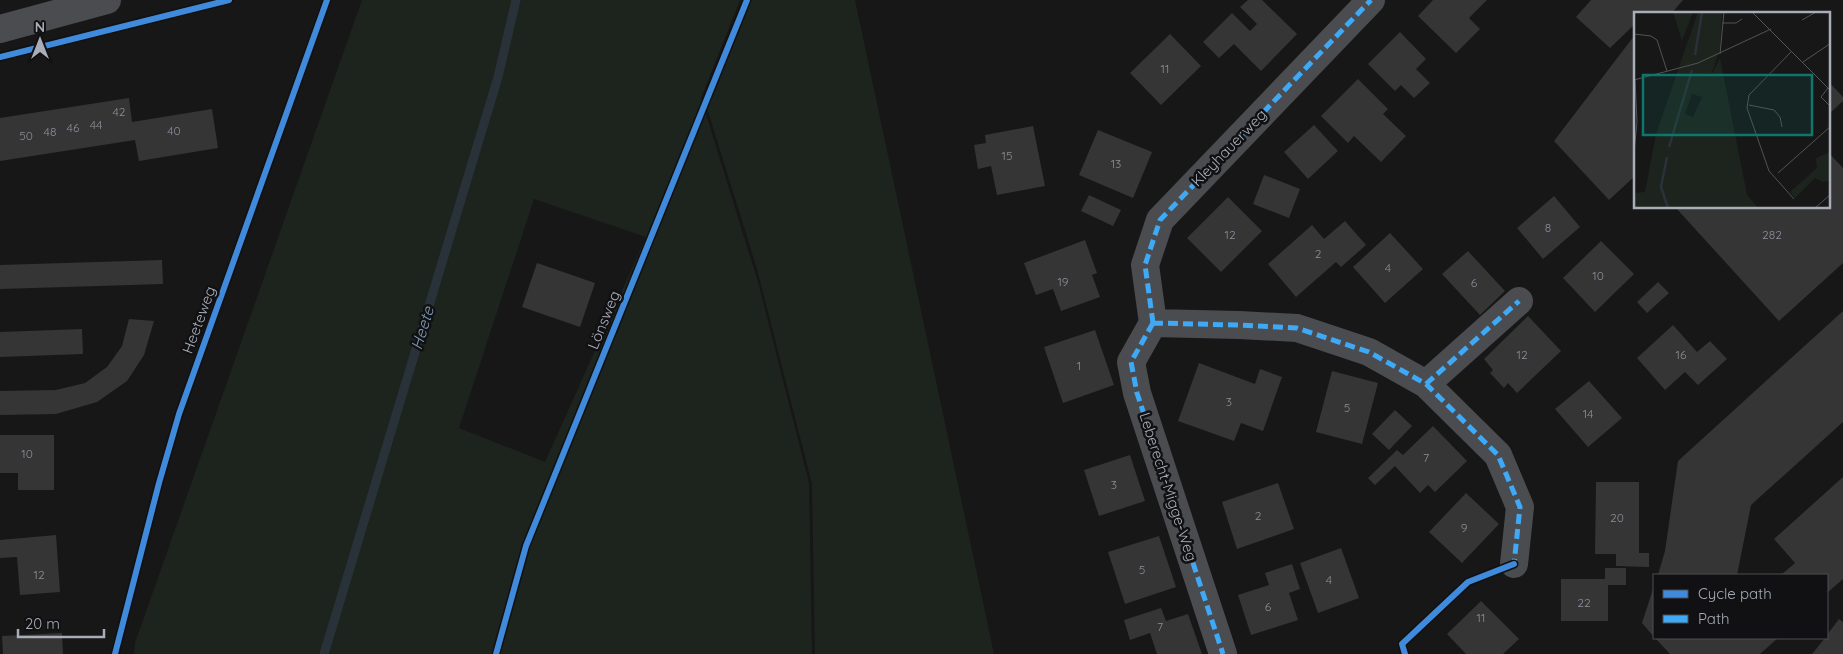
<svg xmlns="http://www.w3.org/2000/svg" width="1843" height="654" viewBox="0 0 1843 654" font-family="Quicksand,sans-serif">
<rect width="100%" height="100%" fill="#171717"/>
<!-- green -->
<path fill="#1d241e" fill-rule="evenodd" d="M362 0H740L701 98 758 282 809 483 812 654H134L135 643ZM534 199 646 237 545 462 459 428Z
M749 0H855L994 654H815L812 484 757 269 706 105Z"/>
<g fill="none" stroke-linecap="round" stroke-linejoin="round">
<!-- stream -->
<path stroke="#2a3239" stroke-width="9" d="M324 654 498 77 516 0"/>
</g>
<!-- building -->
<path fill="#353536" d="M1248 0H1262L1297 34 1261 71 1234 44 1219 58 1203 42 1232 13 1250 31 1257 24 1240 7Z
M1433 0H1487L1469 18 1480 29 1456 53 1418 16Z
M1591 0H1683L1671 14H1636V23L1610 48 1576 17Z
M1400 32 1426 59 1416 69 1430 83 1414 98 1401 85 1395 91 1368 64Z
M1170 34 1201 66 1161 105 1130 73Z
M1634 36 1636 37V175L1609 200 1554 141Z
M1358 79 1388 109 1383 114 1406 136 1381 162 1354 136 1348 143 1321 116Z
M1829 82 1843 97V101L1829 114Z
M129 98 132 122 212 109 218 148 139 161 135 140 0 161V118Z
M1314 125 1338 151 1308 179 1284 152Z
M1033 126 1045 186 997 195 991 166 978 169 974 145 986 143 985 135Z
M1098 130 1152 152 1133 198 1079 175Z
M1829 153 1843 168V263L1779 321 1676 208H1829Z
M1264 175 1300 189 1289 218 1253 204Z
M1089 195 1121 210 1113 226 1081 211Z
M1554 196 1580 227 1543 259 1517 228Z
M1228 197 1262 231 1221 272 1187 238Z
M1345 221 1366 245 1341 267 1336 262 1296 297 1268 264 1312 225 1324 239Z
M1390 233 1423 269 1385 303 1353 267Z
M1085 240 1097 273 1092 275 1100 297 1061 311 1053 289 1036 295 1024 263Z
M1601 241 1634 274 1595 312 1563 278Z
M1468 251 1505 291 1480 315 1442 274Z
M162 260 163 284 0 289V265Z
M537 263 595 283 580 327 522 307Z
M1658 282 1669 293 1647 313 1637 302Z
M1843 311V422L1751 505 1737 575H1658L1665 551 1678 461Z
M1528 316 1561 351 1517 393 1508 383 1504 388 1490 373 1493 370 1484 359Z
M129 319 154 321 144 355 127 381 97 402 56 414 0 415V391L56 390 85 383 107 367 122 346Z
M1673 325 1697 352 1710 341 1727 359 1698 385 1685 372 1665 390 1637 358Z
M82 329 83 354 0 357V332Z
M1095 330 1114 385 1063 403 1044 347Z
M1199 363 1255 384 1260 369 1282 377 1263 431 1241 423 1234 441 1178 421Z
M1332 371 1378 383 1362 444 1316 432Z
M1589 381 1622 418 1588 447 1555 409Z
M1395 410 1412 426 1389 450 1372 434Z
M1433 426 1467 461 1435 492 1428 485 1420 493 1395 466 1375 485 1368 478 1397 450 1403 455Z
M0 435H54V490H18V473H0Z
M1130 455 1145 501 1099 516 1084 470Z
M1843 477V579L1827 593V575H1781L1795 563 1774 539Z
M1596 482H1639V553H1649V567L1616 566V554H1595Z
M1278 483 1294 529 1237 549 1222 502Z
M1466 493 1499 524 1462 563 1429 532Z
M56 535 60 592 20 595 17 557 0 558V540Z
M1159 536 1176 587 1125 604 1108 552Z
M1341 548 1359 598 1318 613 1300 563Z
M1292 564 1300 589 1289 593 1298 620 1251 635 1238 595 1269 585 1265 573Z
M1605 568H1626V585H1608V621H1561V579H1605Z
M1654 586V637L1642 623Z
M1481 601 1519 639 1503 654H1466L1447 634Z
M1161 608 1166 621 1188 614 1202 654H1157L1150 633 1130 640 1124 620Z
M1839 619 1843 622V654H1812L1825 638H1827V635Z
M62 633 63 654H3L2 636Z
M1655 638H1778L1760 654H1670Z"/>
<g fill="none" stroke-linecap="round" stroke-linejoin="round">
<!-- minor -->
<path stroke="#4b4c50" stroke-width="28" d="M0 29 107 0
M1153 323 1239 325 1297 328 1369 352 1426 384 1498 455 1520 507 1514 564
M1153 323 1145 265 1160 220 1371 0
M1153 323 1131 362 1137 393 1223 654
M1426 384 1519 301"/>
<!-- quiet -->
<path stroke="#3fa9f5" stroke-width="5" stroke-dasharray="10 5" stroke-linecap="butt" d="M1153 323 1239 325 1297 328 1369 352 1426 384 1498 455 1520 507 1514 564
M1153 323 1145 265 1160 220 1371 0
M1153 323 1131 362 1137 393 1223 654
M1426 384 1519 301"/>
<!-- cycleway casing -->
<g stroke="#111113" stroke-width="9">
<path id="cycleway" d="M0 57 229 0
M115 654 159 483 179 414 327 0
M496 654 526 546 747 0
M1405 654 1402 644 1468 582 1514 564"/>
</g>
<!-- cycleway -->
<use href="#cycleway" stroke="#408adc" stroke-width="6"/>
</g>
<g text-anchor="middle" stroke-width="5" stroke-linejoin="round" paint-order="stroke">
<!-- number labels -->
<g font-size="12" fill="#8b8f98">
<text x="1165" y="73">11</text>
<text x="119" y="116">42</text>
<text x="96" y="129">44</text>
<text x="73" y="132">46</text>
<text x="174" y="135">40</text>
<text x="50" y="136">48</text>
<text x="26" y="140">50</text>
<text x="1007" y="160">15</text>
<text x="1116" y="168">13</text>
<text x="1548" y="232">8</text>
<text x="1230" y="239">12</text>
<text x="1772" y="239">282</text>
<text x="1318" y="258">2</text>
<text x="1388" y="272">4</text>
<text x="1598" y="280">10</text>
<text x="1063" y="286">19</text>
<text x="1474" y="287">6</text>
<text x="1522" y="359">12</text>
<text x="1681" y="359">16</text>
<text x="1079" y="370">1</text>
<text x="1229" y="406">3</text>
<text x="1347" y="412">5</text>
<text x="1588" y="418">14</text>
<text x="27" y="458">10</text>
<text x="1426" y="462">7</text>
<text x="1114" y="489">3</text>
<text x="1258" y="520">2</text>
<text x="1617" y="522">20</text>
<text x="1464" y="532">9</text>
<text x="1142" y="574">5</text>
<text x="39" y="579">12</text>
<text x="1329" y="584">4</text>
<text x="1584" y="607">22</text>
<text x="1268" y="611">6</text>
<text x="1481" y="622">11</text>
<text x="1160" y="631">7</text>
</g>
<!-- street labels -->
<g font-size="15" fill="#a8adb8" stroke="#111113">
<text transform="translate(1229 148) rotate(-46)" y="5">Kleyhauerweg</text>
<text transform="translate(199 320) rotate(-70)" y="5">Heeteweg</text>
<text transform="translate(604 320) rotate(-68)" y="5">Lönsweg</text>
<text transform="translate(1168 487) rotate(72)" y="5">Leberecht-Migge-Weg</text>
</g>
<!-- water labels -->
<g font-size="16" font-style="italic" fill="#7f9bb3" stroke="#111113">
<text transform="translate(422 328) rotate(-73)" y="6">Heete</text>
</g>
</g>
<!-- overview -->
<g transform="translate(1634 12)">
<rect width="196" height="196" fill="#171717"/>
<path d="M37 0H59L48 29 39 0ZM64 0H88L86 36 77 64 86 46 113 183 124 196H0V181L11 180 22 122ZM58 82 68 85 59 105 51 102ZM196 140V169L189 170 181 166 161 186 156 180 183 156 182 146Z" fill="#1d241e" fill-rule="evenodd"/>
<path fill="none" stroke="#2a3239" stroke-width="2.5" d="M61 43 68 0M35 135 58 58M33 145 27 175 34 196"/>
<path fill="none" stroke="#515357" stroke-width="1" d="M118 0 197 79M168 8 182 0M88 11H102L108 7M0 22 17 24 23 28 33 59M158 39 115 83 113 96 135 159 160 187M86 42 90 0M169 50 197 31M0 68 64 51 137 17M194 76 187 85 197 95M115 93 140 98 146 105 148 115M0 140 3 110 1 68M144 161 197 114M181 196 197 182"/>
<path fill="#0f766e" fill-opacity="0.15" stroke="#0f766e" stroke-width="2.5" d="M9 63H178V123H9Z"/>
<rect width="196" height="196" fill="none" stroke="#a8adb8" stroke-width="2.5"/>
</g>
<!-- legend -->
<rect x="1653" y="574" width="175" height="65" fill="#111113" stroke="#4d4f55"/>
<rect x="1663" y="590" width="25" height="8" fill="#408adc" stroke="#4d4f55"/>
<text x="1698" y="599" font-size="15" fill="#a8adb8">Cycle path</text>
<rect x="1663" y="615" width="25" height="8" fill="#3fa9f5" stroke="#4d4f55"/>
<text x="1698" y="624" font-size="15" fill="#a8adb8">Path</text>
<!-- north arrow -->
<g transform="translate(40 40)" stroke="#111113" stroke-width="4" paint-order="stroke">
<path d="M0-4L9 19L0 12L-9 19Z" fill="#a8adb8"/>
<text y="-8" font-size="14" font-weight="bold" text-anchor="middle" fill="#a8adb8">N</text>
</g>
<!-- scale -->
<path d="M18 629v8h86v-8" fill="none" stroke="#a8adb8" stroke-width="2.5"/>
<text x="25" y="629" font-size="15" fill="#a8adb8" stroke="#111113" stroke-width="4" paint-order="stroke">20 m</text>
</svg>
